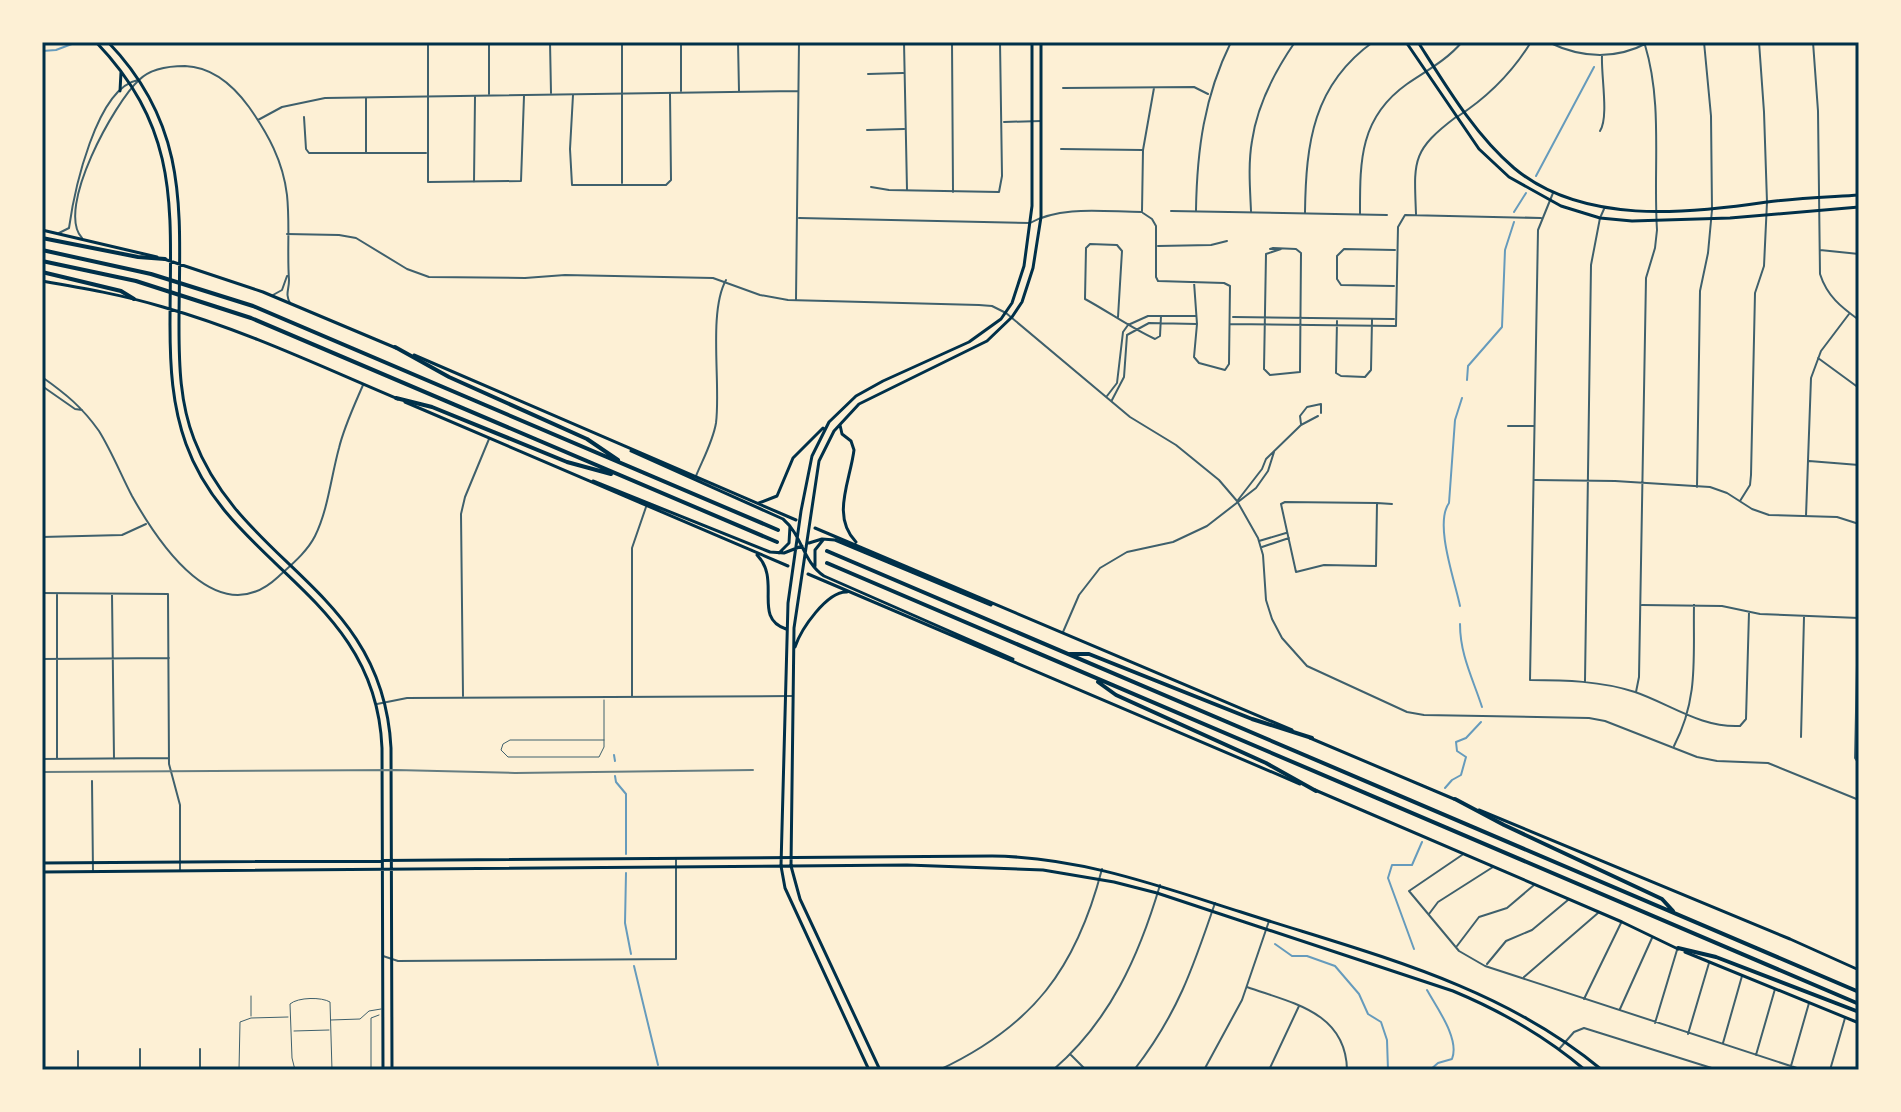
<svg xmlns="http://www.w3.org/2000/svg" width="1901" height="1112" viewBox="0 0 1901 1112" font-family="Montserrat,sans-serif">
<rect width="100%" height="100%" fill="#fdf0d5"/>
<g fill="none" stroke-linecap="round" stroke-linejoin="round">
<!-- stream -->
<path stroke="#669bbc" stroke-width="2" d="M42 51 56 50 77 42
M1536 176 1594 67
M1514 212 1526 193
M1467 380 1468 366 1502 327 1505 250 1514 222
M1460 606C1455 581 1434 524 1449 503L1455 420 1462 398
M1460 624C1460 655 1473 679 1482 707
M614 755 615 761
M615 776 616 782 626 794V854
M1445 788 1452 780 1461 775 1466 757 1457 751 1456 742 1466 738 1481 722
M626 873 625 923 631 954
M1275 944 1292 956H1307L1335 966 1359 994 1368 1014 1381 1022 1387 1040 1388 1070
M1414 949 1388 878 1392 865H1412L1422 842
M634 966 658 1065
M1427 990C1437 1008 1460 1039 1452 1059L1438 1063 1430 1070"/>
<!-- service -->
<path stroke="#3f606c" stroke-width="1" d="M604 700V747L599 757H508L501 750 503 744 510 740H604
M251 996V1016
M331 1020 360 1019 369 1011 381 1009
M294 1031 329 1030
M239 1070 240 1022 251 1018 288 1017
M295 1070 292 1058 290 1004C298 997 322 997 330 1002L332 1070
M371 1070V1018L379 1015"/>
<!-- minor -->
<path stroke="#3f606c" stroke-width="2" d="M428 42V182L521 181 524 96
M489 42V94
M550 42 551 93
M681 42V91
M738 42 739 91
M904 42 907 190
M952 42 953 192
M1548 42C1581 58 1616 60 1649 42
M1813 42 1818 111 1820 274C1827 296 1841 307 1859 320
M868 74 903 73
M1063 88 1194 87 1208 94
M573 95 570 149 572 185H666L671 180 670 94
M366 98V152
M304 117 306 149 309 153H426
M1004 122 1041 121
M867 130 904 129
M1600 131C1609 117 1601 76 1602 56
M1061 149 1142 150
M474 182 475 97
M622 183V42
M871 187 889 190 999 192 1002 176 1000 42
M1553 193 1538 230 1530 680C1565 680 1601 681 1635 692 1670 704 1701 728 1740 726L1746 719 1749 612
M1196 210C1197 150 1204 97 1231 42
M1142 211 1143 150 1154 88
M1171 211 1387 215
M1251 211C1250 188 1248 164 1252 141 1257 106 1275 71 1295 42
M1305 212C1306 143 1313 85 1373 42
M1143 213 1152 219 1156 226V277L1158 281 1224 283 1230 286 1229 364 1225 370 1199 363 1194 357 1197 324 1194 282
M1360 214C1360 162 1359 118 1407 84 1426 71 1447 60 1462 42
M1416 214C1414 161 1411 151 1456 117
M799 218 1030 223C1062 205 1106 212 1142 212
M1158 246 1211 245 1227 241
M1281 249 1266 254 1264 369 1270 375 1300 372 1301 253 1296 249 1273 248 1270 249H1281
M1820 250 1859 254
M1394 286 1341 285 1337 279V256L1344 249 1395 250
M1118 317 1122 251 1117 245 1090 244 1086 248 1085 299C1109 312 1131 328 1155 339L1160 336 1161 316
M1233 317 1394 319
M1337 321 1336 373 1341 376 1365 377 1371 370 1372 320
M1230 324 1396 326 1398 227 1405 215 1541 218
M1818 358 1859 388
M1107 396 1117 383 1123 332 1128 325 1148 316H1195
M1112 400 1124 377 1127 335 1149 323 1197 324
M1301 424 1300 416 1307 407 1321 404V413
M1508 426H1534
M1809 461 1859 465
M696 476C703 459 713 441 716 423 721 385 708 312 726 280
M1535 480 1615 481 1710 487 1727 493 1752 509 1769 515 1837 517 1859 524
M1697 487 1700 291 1708 253 1712 210 1711 116 1704 42
M1238 500 1262 469 1266 459 1301 425 1318 416
M1740 501 1750 485 1751 475 1755 293 1764 266 1767 202 1764 112 1759 42
M1377 503 1376 566 1324 565 1296 572 1281 504 1285 502 1377 503 1392 504
M1806 516 1811 378 1821 351 1849 314
M1259 541 1286 533
M1262 547 1289 538
M42 593 168 594 169 764 180 805V870
M57 594V759
M112 594 114 759
M1642 605 1722 606 1760 614 1859 618
M1858 619 1855 758 1859 764
M1063 632 1079 595 1100 568 1127 552 1173 542 1207 526 1256 488 1268 471 1274 452
M42 659 169 658
M1585 681 1591 265 1600 218 1604 209
M1636 692 1639 677 1646 278 1655 248 1657 230C1653 169 1663 104 1645 45
M463 696 461 514 465 497 489 439
M632 696V548L646 507
M1801 737 1804 617
M1674 746C1699 698 1693 657 1694 605
M42 759 169 758
M92 781 93 872
M1462 855 1409 891 1459 951 1485 966 1803 1070
M1429 914 1438 902 1493 867
M1457 946 1479 917 1507 908 1534 885
M383 956 398 961 676 959V860
M1487 964 1506 941 1532 930 1568 900
M1524 977 1598 913
M1247 987C1292 1003 1346 1012 1347 1070
M1584 999 1621 923
M1620 1009 1652 938
M1655 1023 1677 950
M1688 1034 1709 963
M1723 1043 1742 976
M1560 1048 1574 1032 1584 1028 1718 1070
M140 1049V1070
M200 1049V1070
M78 1051V1070
M1071 1055 1086 1070
M1756 1055 1775 989
M1791 1066 1809 1003
M939 1070C1033 1026 1076 969 1102 869
M1053 1070C1110 1021 1139 956 1160 885
M1134 1070C1177 1015 1193 968 1215 903
M1204 1070 1242 1000 1269 921
M1269 1070 1299 1006
M1830 1070 1845 1018"/>
<!-- tertiary -->
<path stroke="#3f606c" stroke-width="2" d="M1457 117C1488 97 1512 73 1531 42
M258 120 282 107 325 98 798 91
M59 233 69 228C74 192 96 88 138 80
M287 234 339 235 356 238 407 269 429 277 525 278 565 275 713 278 760 295 788 300 979 305 992 306 1006 313 1130 417 1176 445 1219 480 1237 501 1258 538 1263 555 1266 600 1272 619 1282 638 1307 666 1407 712 1424 715 1589 718 1605 721 1697 757 1717 761 1768 763 1859 800
M82 238C55 209 115 102 139 80 150 69 170 66 185 66 213 67 233 85 249 107 268 134 283 161 287 195 290 223 287 252 289 280 289 290 285 294 290 303
M273 295 282 290 287 276
M796 300 799 42
M42 377C66 394 82 407 99 431 112 452 121 475 132 496 159 544 218 633 278 577 291 565 307 552 315 536 328 510 331 477 339 448 344 427 354 406 363 385
M42 386 75 409 82 410
M42 537 122 535 146 524
M377 704 407 698 792 696"/>
<!-- secondary -->
<path stroke="#003049" stroke-width="3" d="M96 42C182 132 170 210 170 325 170 366 172 405 186 444 230 567 376 596 382 748L383 1070
M108 42C192 129 179 216 179 326 179 365 180 403 194 439 242 566 383 590 391 748L392 1070
M1406 42 1479 149 1509 177 1561 206 1600 218 1632 221 1730 218 1859 207
M1418 42C1446 86 1475 135 1514 168 1582 225 1686 214 1767 202 1797 198 1829 197 1859 195
M120 91 121 72
M42 230 157 257
M164 259 263 292 396 348
M42 281C83 288 123 295 163 307 244 330 320 366 398 399
M414 355 796 520
M405 402 788 566
M840 425 842 434 851 441 854 450C850 482 831 516 856 542
M631 451 783 519C802 535 803 562 824 576L1013 659
M593 481 770 552 784 553 802 546
M759 503 777 496 793 458 823 428
M815 528 1292 730
M809 543 822 539 835 540 991 605
M779 553 789 543 790 526
M757 555C782 580 752 618 786 629
M815 566V550L823 540
M808 574 1300 784
M795 647C801 629 827 591 847 592
M1310 738 1454 799
M1315 790 1622 922 1678 949
M1479 810 1790 939 1859 970
M42 863 992 856C1080 857 1159 886 1241 912 1367 953 1498 983 1602 1070
M42 872 907 865 1043 870 1114 882 1157 893 1453 991C1501 1011 1545 1036 1585 1070
M1685 952 1859 1023
M869 1070 785 888 781 866 788 603 801 511 812 456 829 422 856 396 883 381 969 342 1001 319 1012 303 1024 266 1032 206V42
M880 1070 800 899 791 866 794 628 819 461 834 431 859 404 987 341 1012 317 1022 302 1033 268 1041 217V42"/>
<!-- motorway -->
<path stroke="#003049" stroke-width="4" d="M42 238 138 257 165 259
M42 250 151 274 253 306 778 530
M42 261 136 281 251 318 777 542
M42 272 121 291 134 299
M395 347 449 377 587 439 618 460
M396 398 432 407 567 462 611 474
M827 551 1859 992
M827 563 1859 1004
M1070 654H1089L1252 719 1312 738
M1098 682 1116 695 1266 763 1316 791
M1455 799 1504 825 1662 899 1673 911
M1678 948 1716 957 1859 1012"/>
<!-- tram -->
<path stroke="#657d81" stroke-width="2" d="M42 772 396 770 515 773 753 770"/>
</g>
<!-- border -->
<rect width="1901" height="1112" fill="none" stroke="#fdf0d5" stroke-width="88"/>
<rect x="44" y="44" width="1813" height="1024" fill="none" stroke="#003049" stroke-width="3"/>
</svg>
